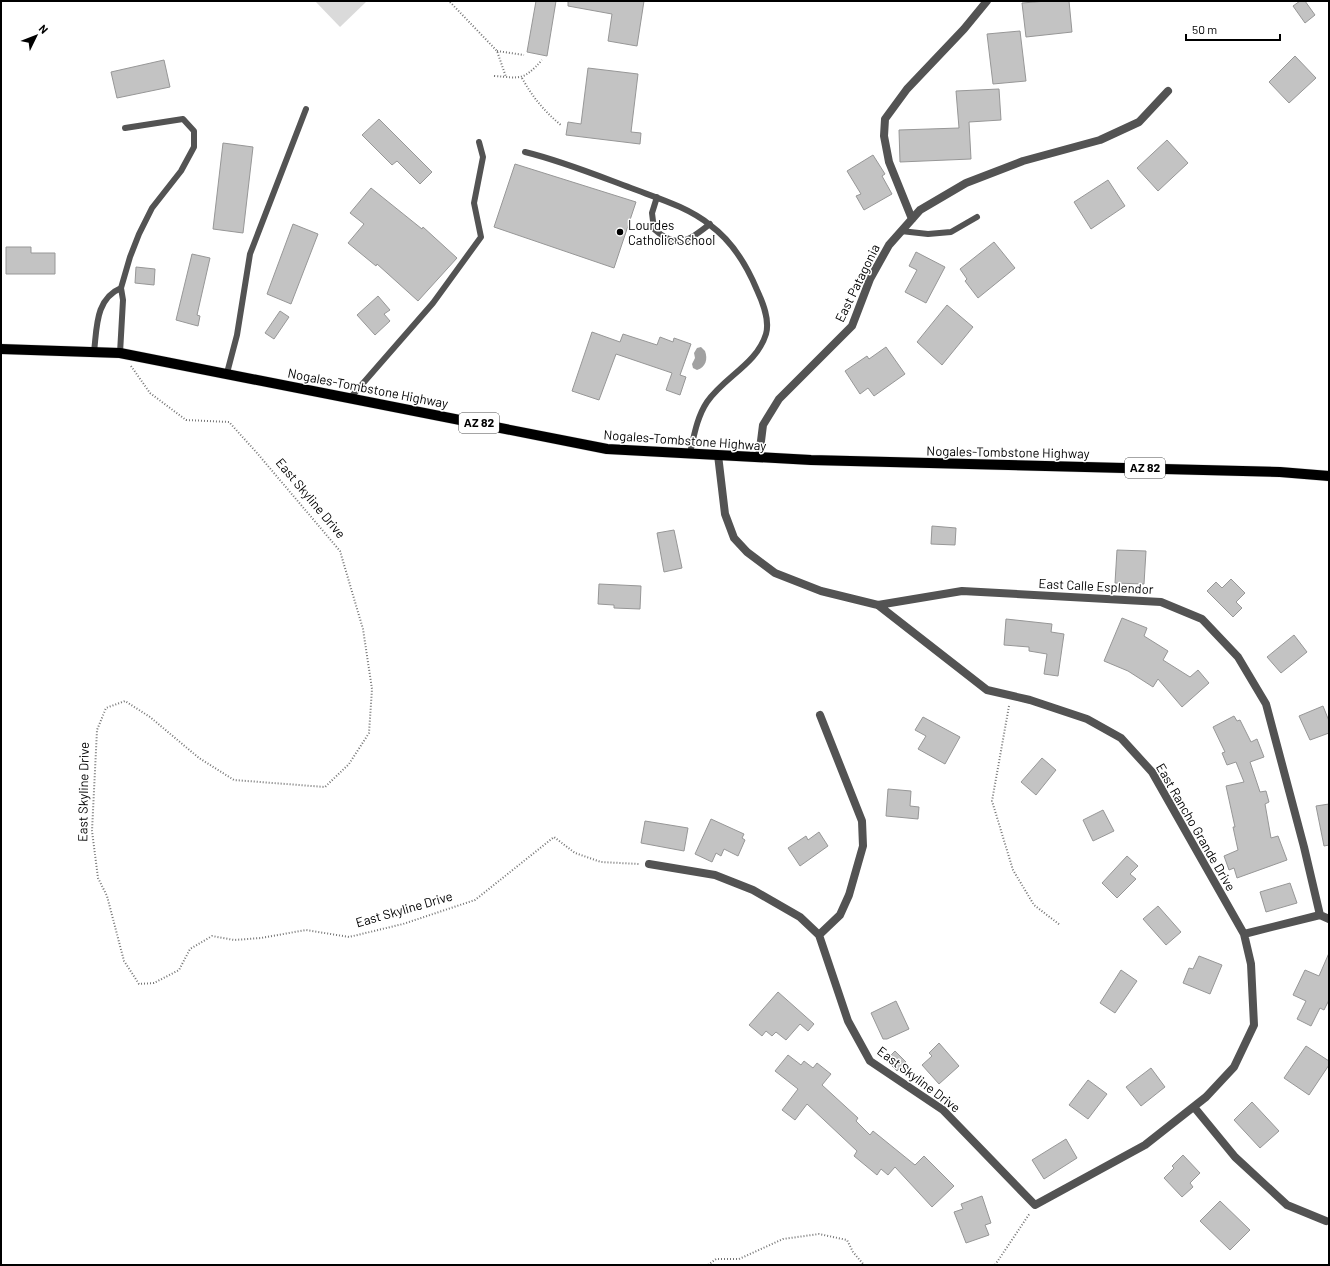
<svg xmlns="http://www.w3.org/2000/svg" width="1330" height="1266" viewBox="0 0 1330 1266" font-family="Barlow,sans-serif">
<rect width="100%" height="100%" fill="#fff"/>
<!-- green -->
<path fill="#dadada" d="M315 1H367L340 27Z"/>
<!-- water -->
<path fill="#a1a1a1" d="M701 347 705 351C708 359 706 367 697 370L693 368 692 364 695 358 694 353 697 348Z"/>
<!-- building -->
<path fill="#c3c3c3" stroke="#979797" d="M536 1H556L547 56 527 52Z
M568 1H644L637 46 608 41 612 14 568 6Z
M1047 1H1069L1072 32 1026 37 1022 3Z
M1300 1H1305L1315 15 1305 23 1293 6Z
M1020 31 1026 81 993 84 987 34Z
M1295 56 1316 78 1289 103 1269 82Z
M164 60 170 87 117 98 111 72Z
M588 68 638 74 631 132 641 133 640 144 566 135 568 122 581 124Z
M999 89 1001 120 969 122 971 159 900 162 899 130 959 128 956 91Z
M379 119 432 172 420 184 397 161 392 165 362 135Z
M1167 140 1188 163 1158 191 1137 168Z
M223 143 253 147 243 233 213 229Z
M873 155 885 174 882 176 892 194 864 210 856 196 861 194 847 171Z
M515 164 636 202 614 268 494 227Z
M1108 180 1125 206 1091 229 1074 202Z
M371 188 422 229 423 227 457 258 418 301 377 264 376 266 348 243 364 224 350 213Z
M293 224 318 234 291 304 267 294Z
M994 242 1015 268 978 298 965 281 967 279 960 269Z
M6 247H31V253H55V274H6Z
M916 252 945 267 926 303 905 292 917 270 909 266Z
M192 254 210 258 197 315 200 316 198 326 176 320Z
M136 267 155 269 154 285 135 283Z
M378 296 390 310 384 314 390 321 375 335 357 315Z
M947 305 973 327 942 365 917 342Z
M280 311 289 317 274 339 265 333Z
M592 332 620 342 623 334 657 345 660 337 673 342 674 338 691 344 680 375 686 377 680 395 666 390 672 373 616 354 599 400 572 391Z
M886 347 905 374 874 396 868 388 860 394 845 371 867 356 869 359Z
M932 526 956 528 955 545 931 544Z
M674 530 682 568 664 572 657 533Z
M1117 550 1146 551 1144 584 1115 583Z
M1231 579 1245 593 1236 602 1242 608 1233 617 1207 591 1216 582 1222 588Z
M599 584 641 586 640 609 614 608V605L598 604Z
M1122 618 1147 628 1144 636 1168 651 1163 660 1190 677 1198 670 1209 683 1182 707 1158 679 1153 687 1128 671 1104 661Z
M1006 619 1052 624 1051 632 1064 634 1058 676 1044 674 1047 654 1029 651V647L1004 645Z
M1294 635 1307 652 1281 673 1267 657Z
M1323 706 1329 721V733L1310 740 1299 716Z
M1234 716 1237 721 1240 720 1251 742 1257 739 1264 757 1250 762 1260 792 1266 791 1269 802 1265 804 1271 838 1278 836 1287 860 1237 878 1234 868 1229 870 1224 856 1238 850 1233 827H1235L1226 786 1244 782 1236 762 1227 765 1222 753 1225 752 1213 727Z
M923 717 960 737 945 764 918 749 926 736 915 730Z
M1042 758 1056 770 1036 795 1021 782Z
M888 789 911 791 910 806 919 807 918 819 886 816Z
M1329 804V845L1324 846 1316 806Z
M1103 810 1114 831 1093 841 1083 820Z
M711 819 744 834 742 838 745 840 738 856 724 849 721 856 716 853 712 862 695 854Z
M645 821 688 828 684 851 641 843Z
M819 832 828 846 800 866 788 848 806 836 808 840Z
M1127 856 1138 866 1130 874 1136 879 1117 898 1102 883Z
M1290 883 1297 903 1266 912 1260 892Z
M1158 906 1181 932 1166 945 1143 919Z
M1329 953V1000L1324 1010 1320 1008 1311 1026 1297 1019 1306 1001 1293 995 1305 970 1319 976Z
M1199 956 1222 965 1210 994 1183 983 1189 968 1193 969Z
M1121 970 1137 981 1115 1013 1100 1003Z
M778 992 814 1024 808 1031 800 1024 786 1040 776 1032 772 1036 766 1031 762 1036 749 1025Z
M896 1001 909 1029 887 1039H883L871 1013Z
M939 1043 959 1066 939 1084 922 1065 932 1056 929 1053Z
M1306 1046 1329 1061V1065L1309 1095 1284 1078Z
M895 1051 906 1062 897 1071 886 1060Z
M788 1055 801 1065 804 1061 813 1068 817 1063 831 1074 822 1085 858 1118 856 1121 870 1135 873 1131 915 1165 924 1156 954 1186 932 1207 895 1167 888 1175 881 1169 877 1175 854 1156 857 1151 807 1104 795 1120 782 1110 798 1089 775 1071Z
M1151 1068 1165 1087 1141 1106 1126 1087Z
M1088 1080 1107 1094 1088 1119 1069 1105Z
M1252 1102 1279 1131 1260 1148 1234 1120Z
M1066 1139 1077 1158 1044 1179 1032 1160Z
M1183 1155 1200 1173 1190 1183 1193 1187 1182 1197 1164 1178 1174 1168 1172 1166Z
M982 1196 991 1223 985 1225 989 1235 966 1243 954 1212 963 1209 961 1204Z
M1220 1201 1250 1230 1230 1250 1200 1221Z"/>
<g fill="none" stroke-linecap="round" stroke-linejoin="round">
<!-- primary casing -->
<g stroke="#dbdbdb" stroke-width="11">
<path id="primary" d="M1 349 120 353 607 449 811 460 1280 472 1329 476"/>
</g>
<!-- path -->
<path stroke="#757575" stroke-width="2" stroke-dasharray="1 2" stroke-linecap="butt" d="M450 2 497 51 506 77
M497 51 524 55
M494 76C521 78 523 81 542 60
M522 78C533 98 545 112 562 126
M131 366 150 393 186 420 229 422 257 453 340 551 363 629 372 689 369 733 349 764 325 787 234 780 199 758 150 717 125 701 106 708 97 730 92 831 98 878 107 896 124 961 139 984 154 983 179 970 190 949 212 936 234 940 261 938 306 930 349 937 403 924 475 900 554 837 575 853 601 862 639 864
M1009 706 992 801 1013 870 1034 905 1060 925
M708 1265 716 1259H739L783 1239 819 1234 847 1240 853 1252 864 1265
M995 1265 1030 1213"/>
<!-- service -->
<path stroke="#535353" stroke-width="6" d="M525 152C562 161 596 175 631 188 657 198 688 207 710 225 732 241 747 266 757 290 763 303 770 320 766 334 757 364 724 377 707 402 697 417 694 436 690 453
M657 197 652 213 654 229C677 250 688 241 710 224
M901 231 928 234 951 232 977 217
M94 352C97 328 95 299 121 288
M120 353 123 300 121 288 130 257 139 234 152 208 181 171 194 147V131L183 119 125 128
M227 373 237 335 250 254 306 109
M351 397 433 303 481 237 474 203 483 157 479 142"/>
<!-- minor -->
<path stroke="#535353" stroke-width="8" d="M912 219 889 162 884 136 885 119 907 89 964 29 987 1
M759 457 763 425 779 399 852 326 870 279 889 245 920 210 966 183 1023 161 1100 140 1139 122 1168 91
M878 605 962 591 1161 602 1202 619 1238 657 1266 704 1304 847 1320 915
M649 864 715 875 753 890 800 917 819 935 848 1021 870 1061 943 1110 1035 1205 1145 1145 1206 1097 1234 1067 1254 1025 1251 964 1244 934 1152 772 1121 738 1087 719 1030 700 987 690 878 605 821 591 775 573 747 552 734 538 725 514 718 455
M1244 934 1320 915 1329 919
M819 935 840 915 849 895 863 846 862 821 820 715
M1194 1107 1235 1157 1287 1205 1326 1221"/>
<!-- primary -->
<use href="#primary" stroke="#000" stroke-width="10"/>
</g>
<!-- markers -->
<circle fill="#000" stroke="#fff" stroke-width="1.5" cx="620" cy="232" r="4"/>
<g text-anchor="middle" stroke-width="3" stroke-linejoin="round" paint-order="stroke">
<!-- shield labels -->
<g fill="#fff" stroke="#4c4c4c" stroke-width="1">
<rect x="459" y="413" width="40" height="20" rx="3"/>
<rect x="1125" y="458" width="40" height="20" rx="3"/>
</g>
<g font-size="12" font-weight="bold" fill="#000">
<text x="479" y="427">AZ 82</text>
<text x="1145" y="472">AZ 82</text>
</g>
<!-- poi labels -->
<g font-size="13" fill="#000" stroke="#fff" text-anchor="start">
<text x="628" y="230">Lourdes<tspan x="628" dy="15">Catholic School</tspan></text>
</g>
<!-- street labels -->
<g font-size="13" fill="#000" stroke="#fff">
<text transform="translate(857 283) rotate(-64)" y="5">East Patagonia</text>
<text transform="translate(368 388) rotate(11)" y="5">Nogales-Tombstone Highway</text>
<text transform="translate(685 440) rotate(4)" y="5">Nogales-Tombstone Highway</text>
<text transform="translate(1008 452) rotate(1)" y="5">Nogales-Tombstone Highway</text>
<text transform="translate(311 498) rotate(50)" y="5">East Skyline Drive</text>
<text transform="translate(1096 586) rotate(3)" y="5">East Calle Esplendor</text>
<text transform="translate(83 792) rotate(-89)" y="5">East Skyline Drive</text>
<text transform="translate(1196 827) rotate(60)" y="5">East Rancho Grande Drive</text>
<text transform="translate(404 909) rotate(-16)" y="5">East Skyline Drive</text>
<text transform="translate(919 1079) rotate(37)" y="5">East Skyline Drive</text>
</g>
</g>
<!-- border -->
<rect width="1330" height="1266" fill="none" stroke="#000000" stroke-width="4"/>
<!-- north arrow -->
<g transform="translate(36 36) rotate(47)" stroke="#ffffff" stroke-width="3" paint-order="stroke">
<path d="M0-3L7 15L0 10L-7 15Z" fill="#000000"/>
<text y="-6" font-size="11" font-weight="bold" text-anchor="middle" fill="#000000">N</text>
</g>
<!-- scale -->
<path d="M1186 34v6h94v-6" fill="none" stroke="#000000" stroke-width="2"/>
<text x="1192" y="34" font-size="12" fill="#000000" stroke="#ffffff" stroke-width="3" paint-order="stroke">50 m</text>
</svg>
